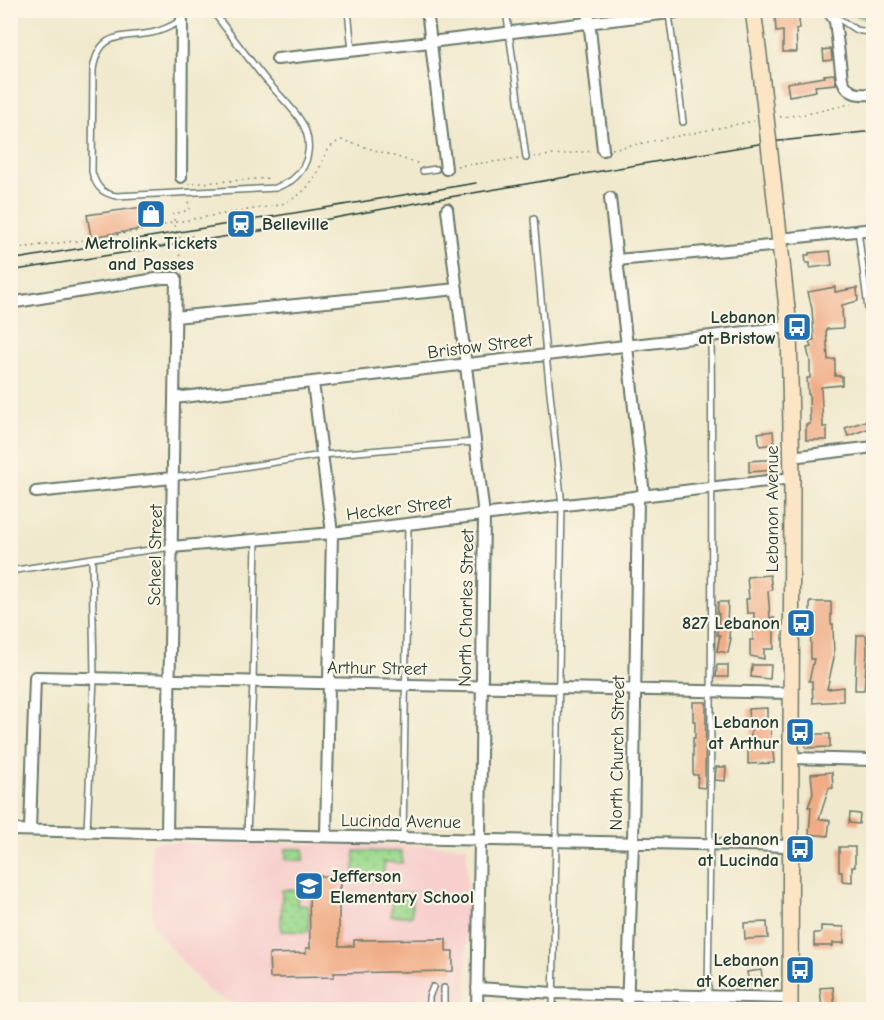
<svg xmlns="http://www.w3.org/2000/svg" width="884" height="1020" viewBox="0 0 884 1020" font-family="'Comic Neue',sans-serif">
<defs>
<pattern id="grass-dots" width="8" height="8" patternUnits="userSpaceOnUse" patternTransform="scale(1.5)"><rect width="8" height="8" fill="#9cda8f"/><path d="M2 2h.1M6 6h.1" fill="none" stroke="#86bc7c" stroke-width="1.8" stroke-linecap="round"/></pattern>
<pattern id="forest-crowns" width="20" height="18" patternUnits="userSpaceOnUse" patternTransform="scale(1.5)"><rect width="20" height="18" fill="#7dba7a"/><path d="M2 6a3 3 0 1 1 6 0M12 15a3 3 0 1 1 6 0" fill="none" stroke="#669865"/></pattern>
</defs>
<rect width="100%" height="100%" fill="#fcf5e5"/>
<filter id="ink" filterUnits="userSpaceOnUse"><feTurbulence type="fractalNoise" baseFrequency=".0167" numOctaves="2"/><feDisplacementMap in="SourceGraphic" scale="12" xChannelSelector="R" yChannelSelector="G"/><feConvolveMatrix kernelMatrix="1 2 1 2 8 2 1 2 1" color-interpolation-filters="sRGB"/></filter>
<filter id="wash" filterUnits="userSpaceOnUse"><feTurbulence type="fractalNoise" baseFrequency=".008" numOctaves="4" result="noise"/><feDisplacementMap in="SourceGraphic" scale="24" xChannelSelector="R" yChannelSelector="G"/><feGaussianBlur stdDeviation="1.35" result="paint"/><feColorMatrix in="noise" values="0 0 0 0 0 0 0 0 0 0 0 0 0 0 0 0 0 1.4 0 .05"/><feComposite in="paint" operator="in"/></filter>
<g filter="url(#wash)">
<rect width="100%" height="100%" fill="#f0e9cd"/>
<!-- built -->
<path fill="#f7d0ce" d="M151 842 467 846V1009L269 1010V1008L245 1009 209 992 152 926Z
M636 1001 780 1003V1010H636Z"/>
<!-- grass -->
<path fill="url(#grass-dots)" stroke="#5e8c62" stroke-width="1.5" d="M286 849H304V860H286Z
M355 851 402 852V863L384 862V880L354 879Z
M282 890H298L297 905 309 906 308 932 281 931Z
M392 893H412V916H391Z"/>
<!-- forest -->
<path fill="url(#forest-crowns)" stroke="#4e7c57" stroke-width="1.5" d="M846 11H873V21H871Z"/>
<g id="blocks">
<!-- building -->
<path fill="#f0ac85" d="M798 13 800 28 796 29 797 52H783V31L776 32 775 16Z
M831 49 832 60 824 61 823 50Z
M834 74 836 84 815 86 816 91 789 96 787 83 825 77 824 75Z
M149 206V228L91 237 87 215Z
M830 251 832 265 810 268V263H806L805 255H809V253Z
M835 287V292L857 288 858 301 842 305 843 328 826 329 828 360 835 359V376H842V385L821 387 823 427H827V440H806V424H810L809 394H808L807 378H810V361L807 348 811 347 809 341 814 340 812 309 808 292Z
M871 419 873 427 848 436 845 428Z
M773 431 774 444 760 446 758 433Z
M762 460H776L777 470 749 472V461Z
M770 575 772 590 768 591 770 618H774V649H764V659L750 656V640H753L754 613H747L746 599H749L747 577Z
M718 602H728L727 624H730L729 638H731L728 653 717 651 720 635H717L719 614H717Z
M810 602H831V624H833L834 658 827 689 843 687V701L813 703 812 681H809L814 659H811Z
M857 635H866L867 652 864 690H855Z
M717 665H728V677H716Z
M752 665H771L770 679 751 677Z
M693 702H706L705 788 697 787 698 775H693V738H695V721H693Z
M767 708V727H771L770 750H773L774 763 748 764V751H751V723H749L748 709Z
M805 734H830V747L806 748Z
M716 767H726L725 781 715 780Z
M832 772 833 788H829L819 819 830 820 828 836 809 834 811 807H808L813 794 811 774Z
M850 813 860 814 859 824 849 823Z
M839 847H855V867H852V882L842 881V872H839Z
M305 876H341V887H339V946H354V940L446 939V951H453V971L334 973V977L270 978 269 954 306 953V948H310L309 887H305Z
M767 922 768 938 745 939 744 923Z
M821 926 844 927V943H833V946H814V933H821Z
M761 970 763 982 749 984 747 972Z
M833 987 835 1010H822L820 988Z"/>
</g>
</g>
<g filter="url(#ink)">
<use href="#blocks" fill-opacity="0" stroke="#68796a" stroke-width="1.5"/>
<g fill="none" stroke-linecap="round" stroke-linejoin="round">
<!-- lane casing -->
<g stroke="#68796a" stroke-width="8">
<path id="lane" d="M348 10 352 51
M506 10 526 158
M669 14 683 122
M835 16 856 30 874 33
M182 20C172 26 163 31 151 33 121 38 99 31 93 70L92 172C96 186 101 193 116 196L276 188C281 185 288 183 292 180 312 164 313 138 299 118 289 104 277 93 266 80 247 57 230 34 212 10
M423 171 436 169
M534 219 546 355 562 506 553 1010
M858 230 874 356
M172 478 322 455 474 442
M10 571 92 558 172 547
M872 760 871 689 874 666
M87 831 94 678 92 558
M247 835 253 682 256 540
M403 838 408 524
M693 996 694 1010
M708 996C711 776 713 556 711 336
M429 1010V997L433 987
M444 1010V988"/>
</g>
<!-- street casing -->
<g stroke="#68796a" stroke-width="14">
<path id="street" d="M427 10 446 169
M588 10 603 150
M828 10 835 21 842 79C848 95 858 95 874 94
M277 59 430 42 694 10
M181 177 182 10
M610 198 644 495
M447 209 484 515 480 839 477 1010
M780 239 874 229
M617 260 781 245
M10 303 162 278H176L167 833
M175 317 457 289
M313 383 332 533 326 836
M174 398 789 327
M791 457 874 447
M36 492 172 478
M172 547 332 533 792 478
M791 758 874 760
M10 830 791 846
M30 830 35 677 791 693
M477 988 553 993 790 998
M627 1010 633 842 638 496"/>
</g>
<!-- secondary casing -->
<g stroke="#68796a" stroke-width="18">
<path id="secondary" d="M753 10 759 55
M777 216 789 327 792 478 790 1010"/>
</g>
<!-- path -->
<path stroke="#68796a" stroke-width="1.5" stroke-dasharray="1.5 4.5" stroke-linecap="butt" d="M780 117 807 114 854 103
M612 149 754 121
M534 157 592 151
M457 166 518 159
M188 184 271 178
M179 238 196 235
M10 249 92 239 146 230 175 222 279 205C293 200 304 193 313 180 323 166 323 146 342 140L420 164
M178 268 180 252 173 214 189 210 188 199"/>
<!-- lane -->
<use href="#lane" stroke="#fff" stroke-width="5"/>
<!-- street -->
<use href="#street" stroke="#fff" stroke-width="10"/>
<!-- secondary -->
<use href="#secondary" stroke="#fce5c4" stroke-width="15"/>
<!-- tram -->
<path stroke="#1f3d34" stroke-width="1.5" d="M10 260 476 183
M10 271 285 227 438 199 770 142 874 131"/>
<!-- secondary-bridge casing -->
<g stroke="#68796a" stroke-width="18" stroke-linecap="butt">
<path id="secondary-bridge" d="M759 55 777 216"/>
</g>
<!-- secondary-bridge -->
<use href="#secondary-bridge" stroke="#fce5c4" stroke-width="15"/>
</g>
</g>
<!-- icons -->
<defs>
<g id="shop-square" transform="scale(1.5)"><rect x="-9" y="-9" width="18" height="18" rx="4" fill="#1f6fb2" stroke="#fcf5e5"/><path d="M-5-2.5h2.3a2.7 3.5 0 0 1 5.4 0H5L5.5 6h-11ZM-1.5-2.5h3a1.5 2.3 0 0 0-3 0Z" fill="#fff"/></g>
<g id="station-square" transform="scale(1.5)"><rect x="-9" y="-9" width="18" height="18" rx="4" fill="#1f6fb2" stroke="#fcf5e5"/><path d="M-3-6H3Q5-6 5-4V2Q5 4 3 4L4.5 6H3L1.5 4h-3L-3 6H-4.5L-3 4Q-5 4-5 2V-4Q-5-6-3-6ZM-3.5-4v3h7v-3ZM-3.5 1v1.5H-2V1ZM2 1v1.5H3.5V1Z" fill="#fff"/></g>
<g id="bus-square" transform="scale(1.5)"><rect x="-9" y="-9" width="18" height="18" rx="4" fill="#1f6fb2" stroke="#fcf5e5"/><path d="M-5-6H5V4H4V6H2V4H-2V6H-4V4H-5ZM-3.5-4V0h7V-4ZM-3.5 1.2v1.5H-2V1.2ZM2 1.2v1.5H3.5V1.2Z" fill="#fff"/></g>
<g id="school-square" transform="scale(1.5)"><rect x="-9" y="-9" width="18" height="18" rx="4" fill="#1f6fb2" stroke="#fcf5e5"/><path d="M0-5L7-2L0 1L-7-2ZM-4 1L0 2.5L4 1V4Q0 6-4 4Z" fill="#fff"/></g>
</defs>
<g fill-rule="evenodd">
<use href="#shop-square" x="151" y="214"/>
<use href="#station-square" x="241" y="224"/>
<use href="#bus-square" x="797" y="327"/>
<use href="#bus-square" x="801" y="623"/>
<use href="#bus-square" x="800" y="732"/>
<use href="#bus-square" x="800" y="849"/>
<use href="#school-square" x="309" y="886"/>
<use href="#bus-square" x="800" y="970"/>
</g>
<g text-anchor="middle" stroke-width="4.5" stroke-linejoin="round" paint-order="stroke">
<!-- poi labels -->
<g font-size="18" font-weight="bold" fill="#1f3d34" stroke="#fcf5e5" text-anchor="end">
<text x="262" y="230" text-anchor="start">Belleville</text>
<text x="151" y="249" text-anchor="middle">Metrolink Tickets<tspan x="151" dy="21">and Passes</tspan></text>
<text x="776" y="323">Lebanon<tspan x="776" dy="21">at Bristow</tspan></text>
<text x="780" y="629">827 Lebanon</text>
<text x="779" y="728">Lebanon<tspan x="779" dy="21">at Arthur</tspan></text>
<text x="779" y="845">Lebanon<tspan x="779" dy="21">at Lucinda</tspan></text>
<text x="330" y="882" text-anchor="start">Jefferson<tspan x="330" dy="21">Elementary School</tspan></text>
<text x="779" y="966">Lebanon<tspan x="779" dy="21">at Koerner</tspan></text>
</g>
<!-- street labels -->
<g font-size="18" fill="#1f3d34" stroke="#fcf5e5">
<text transform="translate(480 346) rotate(-7)" y="6">Bristow Street</text>
<text transform="translate(399 508) rotate(-7)" y="6">Hecker Street</text>
<text transform="translate(772 509) rotate(-90)" y="6">Lebanon Avenue</text>
<text transform="translate(155 555) rotate(-89)" y="6">Scheel Street</text>
<text transform="translate(466 608) rotate(-89)" y="6">North Charles Street</text>
<text transform="translate(377 668) rotate(1)" y="6">Arthur Street</text>
<text transform="translate(617 753) rotate(-89)" y="6">North Church Street</text>
<text transform="translate(401 821) rotate(1)" y="6">Lucinda Avenue</text>
</g>
</g>
<!-- margin -->
<rect width="884" height="1020" fill="none" stroke="#fcf5e5" stroke-width="36"/>
</svg>
